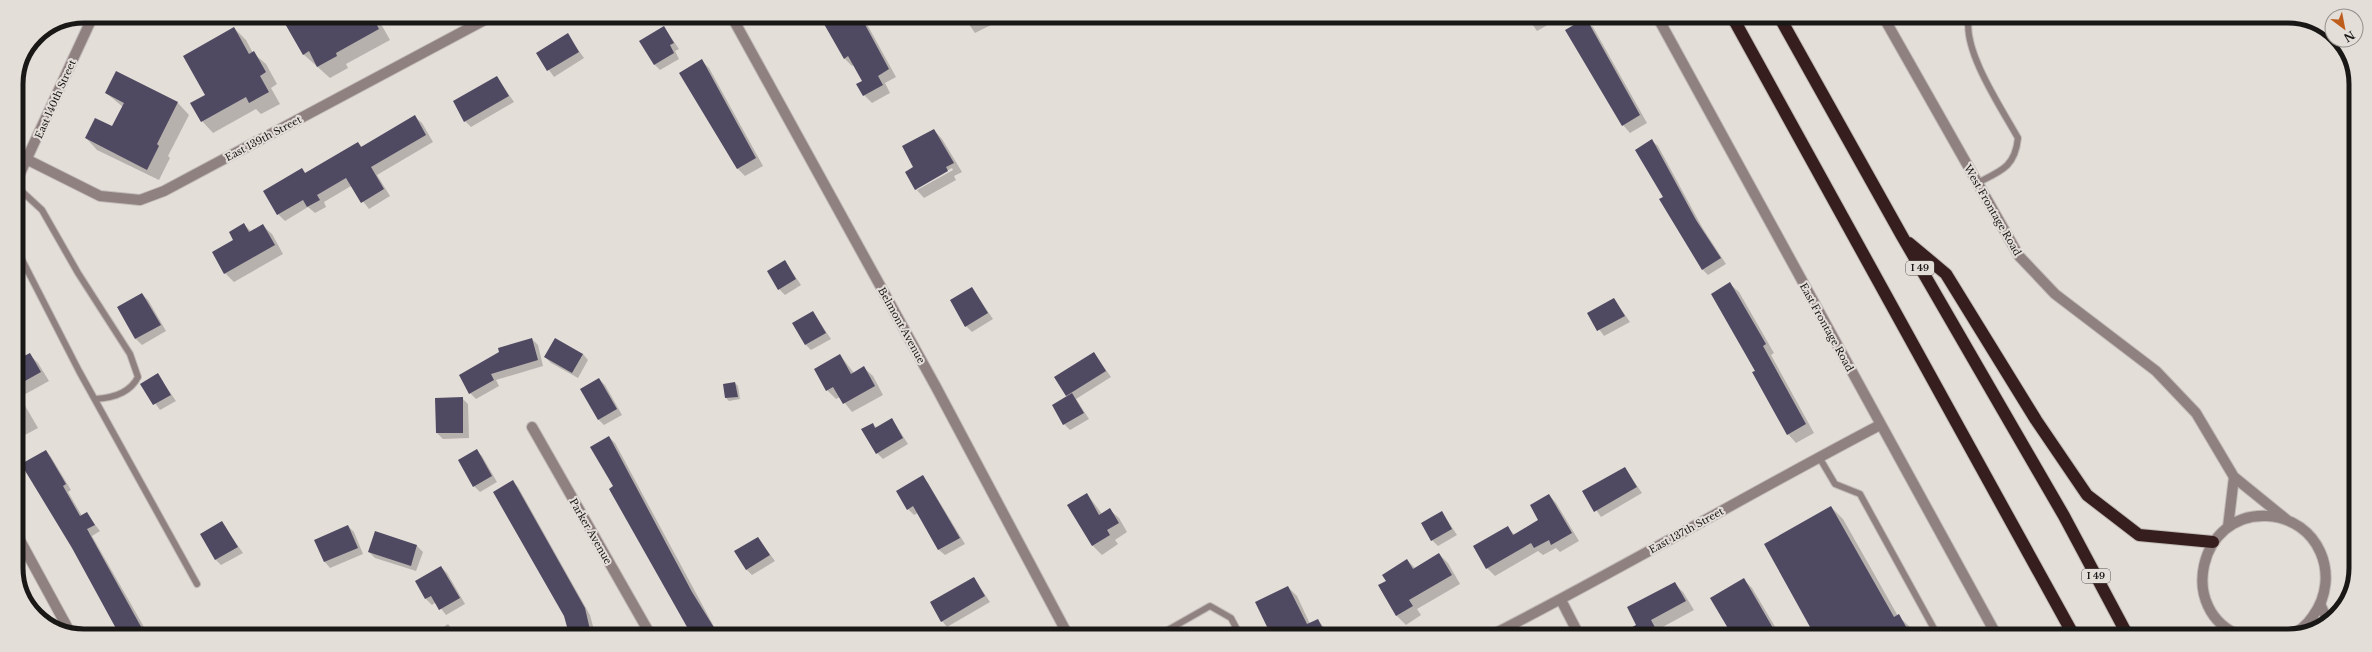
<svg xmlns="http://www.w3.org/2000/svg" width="2372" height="652" viewBox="0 0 2372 652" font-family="'Libre Baskerville',serif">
<rect width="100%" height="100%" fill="#e4ded9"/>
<!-- shadow -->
<path fill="#0003" fill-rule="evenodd" d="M289 16H372L381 24 390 40 346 64 348 68 330 78 303 54Z
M821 17H863L896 77 885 83 890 93 872 103 864 95 858 84 863 81 854 65 852 66 844 58Z
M964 17H994L997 22 975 33Z
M1550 17 1553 22 1537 31 1528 18Z
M1585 20 1593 27 1647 123 1630 133 1623 125Z
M664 27 679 49 675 51 679 59 660 70 654 64Z
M234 28 246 40 253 53 266 64 277 84 271 88 280 104 261 114 256 109 213 133 202 121Z
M568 35 584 58 554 77 537 53Z
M702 61 709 68 763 166 745 176 738 169 680 73Z
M117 72 178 103 189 115 168 156 170 158 159 180 97 150 86 138 112 128 123 107 106 93Z
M497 77 514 102 471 127 465 121Z
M415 117 422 123 433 142 377 175 390 196 369 209 351 186 324 202 326 207 315 213 308 207 285 221 278 214 302 170 306 174 358 143 362 147Z
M934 130 942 139 962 172 954 176 956 180 924 198 916 189 914 168ZM952 168 953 170 917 190V187Z
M1652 141 1658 146 1702 227 1726 264 1708 275 1703 270 1664 197Z
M244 225 252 232 263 226 272 234 283 254 234 282 225 273 235 240Z
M785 261 801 285 785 295 779 289Z
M1730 284 1739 292 1774 353 1771 355 1814 433 1796 443 1788 434 1756 371Z
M972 288 993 319 972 332 966 326Z
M142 294 148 300 166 331 142 345 136 339 119 307Z
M1614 299 1630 322 1604 336 1588 314Z
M813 312 831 339 811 350 805 344Z
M532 339 538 345 543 366 496 380 499 386 476 399 470 393 460 375Z
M1094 353 1111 377 1076 399 1089 419 1070 430 1064 424 1067 395Z
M29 354 38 363 49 381 20 397 38 428 21 437 16 432V359Z
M583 354 588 360 578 378 551 363 545 357Z
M840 355 854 373 864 368 873 376 883 395 852 412 840 397 836 399 827 390Z
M158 375 176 401 160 410 142 385Z
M599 379 605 385 622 415 604 425 599 420Z
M735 383 738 386 740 399 729 401 726 398 724 385Z
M462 398 468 404 469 438 443 439 437 433Z
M892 419 908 444 883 459 877 453 872 424 877 428Z
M609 437 615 443 718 634H693L610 489 614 487Z
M46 451 51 457 71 490 68 492 82 516 86 513 100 531 92 536 148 634H120Z
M477 451 482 456 497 482 480 492 474 486Z
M1625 468 1642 493 1601 517 1584 492Z
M922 477 928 483 965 544 945 555 939 550 918 513 914 515 908 509 897 492Z
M513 482 518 487 590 615 595 634H570L565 616Z
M1087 494 1102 514 1110 510 1119 518 1127 532 1115 540 1118 544 1102 555 1093 546 1069 505Z
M1549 495 1556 503 1579 541 1560 552 1556 548 1543 555 1538 551 1495 576 1487 568 1508 528 1515 535 1540 521Z
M1831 507 1843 519 1898 616 1910 627 1915 636H1817Z
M1442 512 1457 535 1438 546 1432 540Z
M222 523 243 553 221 565 216 560Z
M348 526 354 532 363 554 330 568 325 562 315 540Z
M376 533 417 546 423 552 416 571 375 558 369 552Z
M758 538 775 561 752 575 746 569Z
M1439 554 1448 563 1460 584 1417 609 1421 615 1406 625 1397 616 1379 586 1387 581 1407 560 1415 568Z
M441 567 447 573 465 604 446 615 436 602 432 605 426 599 416 581Z
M974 578 990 602 947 627 942 621Z
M1744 580 1752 588 1780 635H1733L1712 598Z
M1674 583 1683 592 1694 610 1659 629 1662 635H1634L1631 629 1638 626Z
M1288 587 1297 596 1310 624 1318 620 1330 635H1272Z
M448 624 456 634H433Z"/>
<!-- building -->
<path fill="#4f4a62" d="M293 16H372L379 29 336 53 337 56 317 67 309 51 303 55 284 22Z
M820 17H861L889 69 878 76 883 85 863 96 856 84 862 81 848 56 844 59Z
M1586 18 1640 115 1622 126 1565 30Z
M664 26 674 43 670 45 674 53 654 65 639 41Z
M234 27 249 54 254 51 266 72 260 76 269 92 249 103 246 97 201 122 190 103 205 95 183 56Z
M568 33 579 52 547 71 536 53Z
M702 59 756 158 737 169 679 73Z
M116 71 178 102 157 144 159 146 147 170 85 138 95 118 112 126 124 103 105 93Z
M497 76 509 96 464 122 453 101Z
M415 115 426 135 371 167 384 189 361 203 346 178 317 195 320 200 307 207 303 200 277 215 263 191 302 168 305 173 358 142 361 147Z
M934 129 954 163 946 167 948 171 915 190 905 172 913 167 902 146Z
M1652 139 1696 220 1721 258 1702 270 1659 199 1663 197 1635 150Z
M244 223 249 232 263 224 275 245 224 274 212 252 233 240 229 232Z
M785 260 796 279 778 290 767 271Z
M1730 282 1766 344 1763 346 1806 424 1787 435 1752 372 1755 371 1711 294Z
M972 287 988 313 965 327 950 300Z
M142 293 161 325 135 339 117 307Z
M1614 298 1625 316 1597 331 1587 313Z
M813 311 826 333 805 345 792 323Z
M532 338 538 360 491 374 494 380 469 394 459 375 499 352 498 348Z
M555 338 583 354 572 373 544 357Z
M1094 352 1106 371 1066 396 1054 377Z
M30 353 41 372 16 386V360Z
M840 354 851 374 864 366 875 386 843 404 833 387 826 391 814 369Z
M158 373 171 395 153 405 140 384Z
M599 378 617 409 598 420 580 389Z
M735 382 738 397 725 398 723 384Z
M1072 393 1084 413 1063 425 1052 405Z
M463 397V433H436L435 398Z
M892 418 903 438 876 454 861 429 873 423 875 428Z
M609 436 692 592 718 634H691L609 489 613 486 590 447Z
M477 449 492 476 473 487 458 460Z
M46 450 66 484 63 486 80 516 87 512 95 525 87 529 145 634H119L72 548 21 464Z
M1625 467 1637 487 1594 512 1582 491Z
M923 475 960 538 938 550 913 506 907 510 896 491Z
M513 480 585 608 591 634H569L564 616 493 492Z
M1087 493 1099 515 1110 508 1119 523 1107 530 1110 535 1092 546 1067 505Z
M1549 494 1572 533 1551 545 1549 540 1534 548 1531 543 1486 569 1473 546 1508 526 1513 535 1538 520 1530 505Z
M1831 506 1894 617 1899 614 1911 636H1815L1764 544Z
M1442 511 1452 529 1431 541 1421 523Z
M222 521 238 547 215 560 200 534Z
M348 525 358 548 324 562 314 540Z
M375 531 417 545 411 566 368 552Z
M758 537 770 555 746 570 734 551Z
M1439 553 1452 575 1409 600 1413 606 1396 616 1378 585 1386 581 1382 575 1407 559 1413 569Z
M441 566 460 598 439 610 431 596 425 599 415 581Z
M974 577 985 596 941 622 930 602Z
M1744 578 1777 635H1732L1710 598Z
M1675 582 1686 601 1651 620 1659 635H1617L1636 625 1627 607Z
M1288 586 1307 624 1318 619 1326 635H1271L1255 602Z"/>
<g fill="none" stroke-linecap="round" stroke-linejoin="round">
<!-- service casing -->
<g stroke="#c0bab6" stroke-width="8">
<path id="service" d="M1969 18C1962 50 2002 109 2018 138 2015 167 2001 171 1977 183
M16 186 42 210 78 273 130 354 138 377C130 393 112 398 96 399
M16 248 79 371 197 584
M1819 457 1835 484 1860 494 1938 636
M1159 635 1210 606 1231 618 1240 635"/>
</g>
<!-- minor casing -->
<g stroke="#c0bab6" stroke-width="12">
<path id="minor" d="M732 17 936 387 1068 635
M28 160 100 196 140 200 164 191 492 16
M532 427 650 634
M16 533 71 634
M1561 600 1579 635
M1492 635C1623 568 1750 493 1880 425"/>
</g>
<!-- tertiary casing -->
<g stroke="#c0bab6" stroke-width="12">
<path id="tertiary" d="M1658 18 1997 636
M1884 18 2019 256 2055 294 2156 371 2196 413 2234 477 2287 520
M16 182 93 16
M2228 527 2234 477
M2321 606 2328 622
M2241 636C2176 611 2199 512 2267 516 2319 519 2342 576 2313 616 2307 625 2297 633 2287 636"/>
</g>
<!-- motorway casing -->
<g stroke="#c0bab6" stroke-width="14">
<path id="motorway" d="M1733 18 2074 636
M1780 18 1902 236 2064 516 2128 636
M1909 243 1946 274 2036 420 2087 495 2139 535 2213 542"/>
</g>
<!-- service -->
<use href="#service" stroke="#908181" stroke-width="6"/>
<!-- minor -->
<use href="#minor" stroke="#908181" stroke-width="10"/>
<!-- tertiary -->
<use href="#tertiary" stroke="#908181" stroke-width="10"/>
<!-- motorway -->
<use href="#motorway" stroke="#371e1e" stroke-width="12"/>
</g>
<g text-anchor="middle" stroke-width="4" stroke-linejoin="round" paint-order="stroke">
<!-- shield labels -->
<g fill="#e4ded9" stroke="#575351" stroke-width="1">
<rect x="1906" y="261" width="28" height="14" rx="3"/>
<rect x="2082" y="569" width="28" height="14" rx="3"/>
</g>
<g font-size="9" font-weight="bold" fill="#1a1817">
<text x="1920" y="271">I 49</text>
<text x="2096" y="579">I 49</text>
</g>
<!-- street labels -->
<g font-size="10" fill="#1a1817" stroke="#e4ded9">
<text transform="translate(55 99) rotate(-66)" y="4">East 140th Street</text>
<text transform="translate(263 138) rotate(-28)" y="4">East 139th Street</text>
<text transform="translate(1993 210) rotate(60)" y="4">West Frontage Road</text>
<text transform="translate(902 325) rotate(61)" y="4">Belmont Avenue</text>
<text transform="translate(1827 327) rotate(61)" y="4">East Frontage Road</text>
<text transform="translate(1686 530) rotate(-29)" y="4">East 137th Street</text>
<text transform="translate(591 531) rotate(60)" y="4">Parker Avenue</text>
</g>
</g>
<!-- crop -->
<path d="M0 0H2372V652H0ZM84 23H2288A61 61 0 0 1 2349 84V568A61 61 0 0 1 2288 629H84A61 61 0 0 1 23 568V84A61 61 0 0 1 84 23Z" fill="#e4ded9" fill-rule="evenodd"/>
<path fill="none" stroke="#1a1817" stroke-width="5" d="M84 23H2288A61 61 0 0 1 2349 84V568A61 61 0 0 1 2288 629H84A61 61 0 0 1 23 568V84A61 61 0 0 1 84 23Z"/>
<!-- north arrow -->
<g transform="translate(2344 28) rotate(148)"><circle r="19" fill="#e4ded9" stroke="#938f8b"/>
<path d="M0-3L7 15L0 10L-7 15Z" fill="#be5e1c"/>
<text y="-6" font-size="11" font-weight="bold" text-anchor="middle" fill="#1a1817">N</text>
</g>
</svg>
